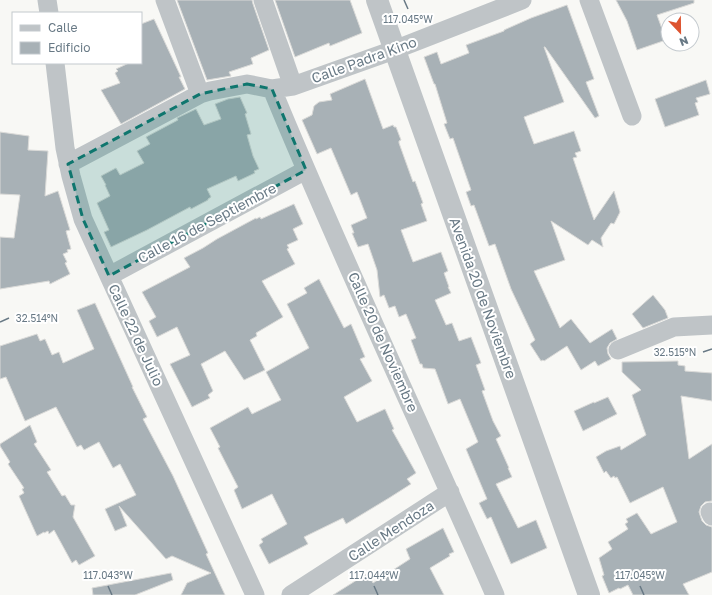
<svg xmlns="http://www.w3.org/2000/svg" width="712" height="595" viewBox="0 0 712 595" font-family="'Golos Text',sans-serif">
<rect width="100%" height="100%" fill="#f8f8f5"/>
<!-- building -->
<path fill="#a8b1b6" stroke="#dadad8" d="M177 0H252L253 4 269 50 251 58 253 64 229 72 231 76 207 80Z
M275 0H350L362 33 330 46 329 43 295 57Z
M616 0H694V3L657 15 666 40 637 50 627 21Z
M567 5 594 79 586 82 599 116 595 118 545 47H544L564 102 524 117 534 144 574 131 581 151 575 153 577 157 573 158 594 220 614 191 620 212 614 224 611 223 601 238 603 247 592 240 588 245 551 221 565 260 534 271 560 328 571 319 590 343 612 329 617 339 610 343 607 348 608 354 611 359 598 366 595 361 581 370 567 346 544 361 543 360 541 361 530 344 535 340 511 289 495 244 489 246 474 205 471 206 466 192 471 190 453 138 450 139 444 124 447 123 435 84H434L424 57 437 52 441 64 469 53 466 45 504 31V30L531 18Z
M154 19 181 77H179L185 89 121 124 101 90 120 83 115 73 118 71 116 69 129 63H141V24Z
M365 79 383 129 393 125 394 127H396L401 140 399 141V143L413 182 415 181 423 203 421 204 427 221 401 230 413 262 441 252 448 271 444 273 449 287H448L451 293 435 300 446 325 452 323 459 341 471 337 481 363 476 365 485 390 482 391 493 421 501 436 496 439 509 468H508L512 477 496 484 518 528 536 520 547 548 511 564 491 517 487 519 479 503 487 499 466 449 478 442 460 399 448 404 435 369 423 368 422 364H420L411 340 416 338 406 314 399 317 395 306 389 308 384 295 380 297 377 270 368 244 358 247 352 233H354L351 225 367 218 357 192 351 195 331 148 317 154 302 120 312 115 314 106 319 102 332 100 330 94Z
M706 80 710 94 696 98 698 102 695 103 699 115 665 127 655 99Z
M240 97 247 113 245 114 251 134 247 135 253 156 259 169 254 171 255 173 238 181 236 176 207 189 211 197 208 199V200L191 209 190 207 147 230 111 247 104 232 109 230 97 203 110 196 105 185H106L101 176 116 168 120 175 144 163 137 151 150 144 146 137 178 120 177 118 196 109 204 125 221 119 215 104 228 99Z
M0 132 29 136 28 150 48 151 45 196 58 191 70 230 66 231 71 249 67 250 68 252 63 254 67 262 65 263 70 274 50 284 49 281 0 289V237L14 238 20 195 0 194Z
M294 204 303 224 293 229 298 240 287 245 289 248 287 249 295 264 262 281 283 317 256 333 257 336 250 340 265 370 244 380 225 351 201 364 213 391 208 395 210 398 192 407 170 364 190 355 177 327 157 337 149 321 156 317 142 292 190 267 184 258 203 248 217 239 256 218V219L260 217 261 219Z
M319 279 344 328 351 324 365 357 360 359 372 381 344 397 357 422 385 409 394 429 392 430 416 473 407 479 411 484 389 498 346 524 343 518 304 537 308 544 269 564 259 545 263 542 261 539 287 524 272 494 242 509 234 490 238 487 218 448 220 447 210 428 248 407 252 414 281 400 266 372 309 348 287 304 307 293 304 288Z
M653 295 665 310 668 318 643 328 632 314Z
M95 303 133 387H132L147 417 143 419 173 476 208 553 206 554 225 595H181L187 583 211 573 172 556 166 559 119 506 127 526 115 531 105 509 136 495 120 464 113 468 99 442 84 450 81 445 77 447 56 407 25 421 6 377 0 379V346L37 334 40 341 45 339 52 355 59 352 63 363 94 349 77 310Z
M678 361V365L685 366V371L712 373V401L681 396 689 459 712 444V501L705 502 701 506 699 512 702 521 706 525 712 527V572L683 584 689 595H633L628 585 620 589 619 588 609 593 602 576 604 575 599 558 612 549 608 542 628 529 625 524 628 522 626 519 637 513 651 534 677 522 663 487 630 503 617 477 615 478 614 476 611 478 606 471 604 473 596 457 606 451 620 446 621 450 646 435 632 395 641 390 622 372V362Z
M608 397 617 414 583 431 574 411 594 402V403Z
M30 425 37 442 34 444 51 470 47 472 62 496 65 495 71 505H75L73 517 95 556 79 565 76 560 72 563 54 530 49 534 48 531 44 533V532L37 536 19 496 24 493 22 489 24 488 8 464 10 462 0 446V444Z
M443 528 454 552 449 554 450 556 430 568 444 595H333L368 573 373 583 410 559 406 549Z
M171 573 173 580 135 595H93L92 588Z"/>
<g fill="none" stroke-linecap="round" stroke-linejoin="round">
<!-- minor -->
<path stroke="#bfc4c7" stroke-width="19" d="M47 0 49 13
M165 0 200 94
M263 0 293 86
M589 0 632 116
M55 63 65 148 71 176 83 219 255 595
M272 89C342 259 421 426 495 595
M68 164 200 94 210 91 247 84 272 89 293 86 394 50 522 0
M109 276 306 170
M618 350 674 327 712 325
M710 512 712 516
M291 595 450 492"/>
<!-- tertiary -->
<path stroke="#bfc4c7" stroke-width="22" d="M377 0 589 595"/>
</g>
<!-- marked area -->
<path fill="#0f766e" fill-opacity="0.2" stroke="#0f766e" stroke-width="3" stroke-dasharray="8 5" stroke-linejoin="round" d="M247 84 272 89 306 170 109 276 83 219 68 164 200 94Z"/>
<!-- ticks -->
<path fill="none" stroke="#687985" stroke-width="1.5" d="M404 0 408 9M0 322 9 318M703 352 712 349M108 586 112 595M374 586 378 595M640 586 644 595"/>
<g text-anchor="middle" stroke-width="4" stroke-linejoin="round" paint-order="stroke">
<!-- street labels -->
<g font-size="14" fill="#687985" stroke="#fff">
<text transform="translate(364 60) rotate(-20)" y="5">Calle Padra Kino</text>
<text transform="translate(207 223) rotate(-28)" y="5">Calle 16 de Septiembre</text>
<text transform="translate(483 298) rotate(70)" y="5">Avenida 20 de Noviembre</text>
<text transform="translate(136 335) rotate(65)" y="5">Calle 22 de Julio</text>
<text transform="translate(383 342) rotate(66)" y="5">Calle 20 de Noviembre</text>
<text transform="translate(391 531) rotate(-33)" y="5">Calle Mendoza</text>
</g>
</g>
<g font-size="10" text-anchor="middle" fill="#687985" stroke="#fff" stroke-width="4" stroke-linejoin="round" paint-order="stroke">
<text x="408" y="23">117.045°W</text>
<text x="37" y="322">32.514°N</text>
<text x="675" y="356">32.515°N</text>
<text x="108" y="579">117.043°W</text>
<text x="374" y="579">117.044°W</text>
<text x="640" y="579">117.045°W</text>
</g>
<!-- legend -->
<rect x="12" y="12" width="130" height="52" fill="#ffffff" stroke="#c3c9ce"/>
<rect x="20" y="25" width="20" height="6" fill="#bfc4c7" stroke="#c3c9ce"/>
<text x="48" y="32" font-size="12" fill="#687985">Calle</text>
<rect x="20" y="42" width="20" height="12" fill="#a8b1b6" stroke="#c3c9ce"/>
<text x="48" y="52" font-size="12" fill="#687985">Edificio</text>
<!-- north arrow -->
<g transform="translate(680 32) rotate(158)"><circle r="19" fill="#ffffff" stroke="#c3c9ce"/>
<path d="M0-3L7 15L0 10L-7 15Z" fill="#dd5430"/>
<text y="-6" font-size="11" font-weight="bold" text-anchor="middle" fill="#687985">N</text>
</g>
</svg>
